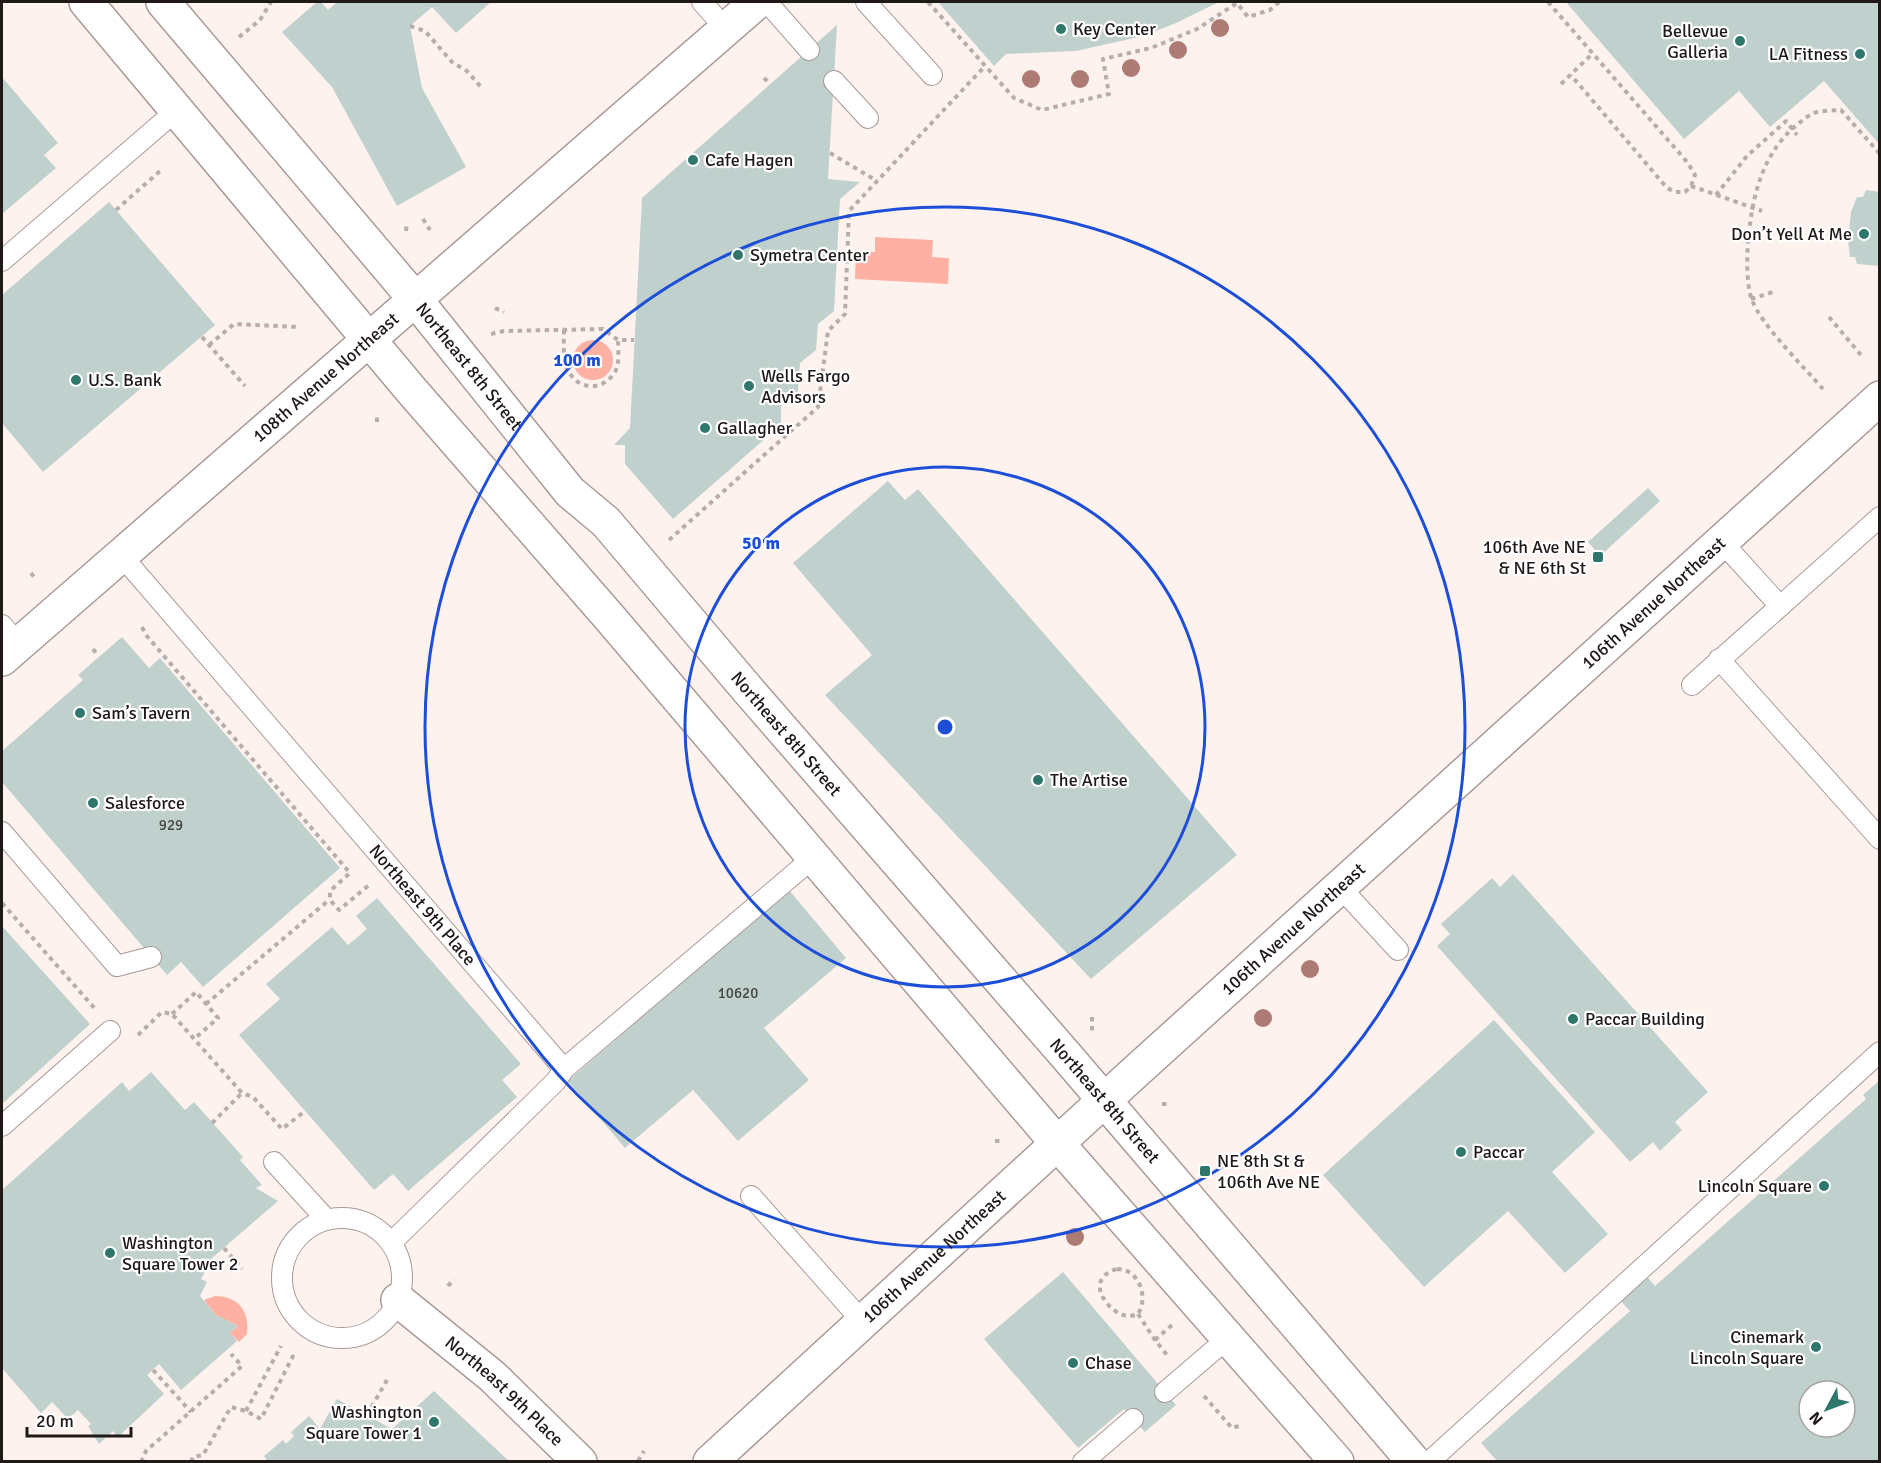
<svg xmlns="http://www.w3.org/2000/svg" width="1881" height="1463" viewBox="0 0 1881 1463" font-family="Signika,sans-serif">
<rect width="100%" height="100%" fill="#fef2ef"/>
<!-- water -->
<path fill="#feb0a2" d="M875 237 933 240 932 257 949 258 948 284 855 279 856 252H875Z
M573 360a20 20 0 1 1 40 0a20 20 0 1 1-40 0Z
M215 1296C238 1296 250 1311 247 1334L239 1342 230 1333 238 1326 216 1315 204 1300Z"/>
<!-- building -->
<path fill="#c0d0cd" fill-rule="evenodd" d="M317 2H321L328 10 337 2H491L456 33 432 7 410 26 422 88 466 167 397 206 332 87 282 32Z
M938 2H1219L1176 23 1143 36 1076 51 1006 54 994 66Z
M1566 2H1880V145L1824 81 1770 127 1739 91 1684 139Z
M837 25 828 179 860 182 840 199 834 311 818 324 816 350 800 363 798 391 781 404V425L673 519 625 464V445H614L630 428 642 198Z
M2 77 58 143 44 155 56 168 2 214Z
M1866 190 1880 192V266L1857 264 1855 257H1850L1848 241 1851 212 1857 197H1863Z
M109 202 215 325 43 472 2 423V295Z
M888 481 905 500 918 489 1237 855 1091 979 825 695 872 655 793 563Z
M1648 488 1660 501 1600 556 1588 542Z
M122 637 149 668 160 658 340 868 203 987 181 962 167 975 2 782V751L83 680 78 675Z
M1513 874 1708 1092 1675 1122 1682 1130 1660 1151 1653 1142 1630 1162 1437 946 1450 934 1441 924 1492 878 1500 887Z
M789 890 846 958 764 1028 809 1080 738 1141 693 1090 625 1148 568 1081Z
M377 898 521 1064 502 1080 517 1097 408 1191 393 1174 374 1190 239 1035 280 999 266 984 332 927 348 945 367 929 356 916Z
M2 926 90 1024 2 1104Z
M1494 1020 1595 1132 1552 1172 1608 1234 1565 1273 1508 1211 1424 1287 1323 1175Z
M151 1072 185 1110 194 1102 243 1157 240 1160 262 1185 256 1188 278 1201 212 1258 201 1279 207 1282 200 1296 216 1315 238 1326 230 1333 237 1341 181 1390 159 1364 147 1375 164 1394 118 1437 113 1431 99 1444 88 1426 91 1424 78 1410 68 1419 52 1402 41 1413 2 1368V1190L122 1082 129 1091Z
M1880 1080V1462H1498L1481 1443 1630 1311 1617 1297 1644 1273 1655 1286 1866 1099 1863 1095ZM1809 1391H1845V1427H1809Z
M1063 1272 1176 1405 1145 1432 1124 1409 1078 1448 984 1339Z
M434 1391 510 1462H268L264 1456 283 1440 286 1444 294 1436 291 1432 309 1416 320 1429 337 1399 392 1429Z"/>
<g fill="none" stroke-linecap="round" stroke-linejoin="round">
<!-- service casing -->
<g stroke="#a99a98" stroke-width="22">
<g id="service">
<path d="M702 2 726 29"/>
<path d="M767 2 809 50"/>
<path d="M866 2 932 75"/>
<path d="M834 81 868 118"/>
<path d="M2 261 177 110"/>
<path d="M1721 541 1780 606"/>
<path id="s1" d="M121 555 564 1069"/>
<path d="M2 625 18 644"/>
<path d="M1719 659 1880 839"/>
<path d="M1692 685 1880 517"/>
<path d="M2 832 117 966 151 957"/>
<path d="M1340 887 1398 950"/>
<path d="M2 1126 110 1031"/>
<path d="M274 1162 326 1219"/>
<path d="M751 1196 862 1321"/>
<circle cx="342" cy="1278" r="60"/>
<path d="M391 1243 556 1081 564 1069 814 857"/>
<path d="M1165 1392 1228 1338"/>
<path d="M1083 1462 1133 1419"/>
<path d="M1429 1462 1880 1052"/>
</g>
</g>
<!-- minor casing -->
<g stroke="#a99a98" stroke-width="36">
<g id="minor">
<path id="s2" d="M398 1300 492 1376 580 1462"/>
</g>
</g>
<!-- tertiary casing -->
<g stroke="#a99a98" stroke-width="36">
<g id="tertiary">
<path id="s3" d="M710 1462 1133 1074 1880 398"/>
</g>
</g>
<!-- secondary casing -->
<g stroke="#a99a98" stroke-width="36">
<g id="secondary">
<path id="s4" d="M2 659 757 2"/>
</g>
</g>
<!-- primary casing -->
<g stroke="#a99a98" stroke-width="36">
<g id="primary">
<path d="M86 2 412 391 610 618 1057 1143 1337 1462"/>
<path id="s5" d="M163 2 415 299 570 492 606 522 748 690 1069 1059 1414 1462"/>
</g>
</g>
<!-- path -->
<path stroke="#b7adaa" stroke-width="4" stroke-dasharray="4.5 4.5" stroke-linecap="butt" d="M928 2 1014 98 1042 110 1109 94 1103 59 1151 48 1197 29 1237 3 1248 17 1270 10 1279 2
M1548 2 1688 163 1695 175 1691 186 1685 192H1675L1667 188 1571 75
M410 26 425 31 452 62 467 71 481 87
M239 37 260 20 271 2
M764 78 770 84
M1561 84 1593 53
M830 153 877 181
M1691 186 1762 211
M1716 195 1747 156 1786 121 1797 135
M116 210 160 171
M423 219 430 230
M406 231 407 223
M1751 299 1773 292
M495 308 504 312
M1829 317 1861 355
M564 330C564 344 562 360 569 372 580 391 603 391 615 372 620 363 618 350 618 340
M491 334 504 331 603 329 618 340H634
M202 337 245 386
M209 345 234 324 299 327
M1823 389C1804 367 1762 326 1752 300 1746 284 1747 257 1748 241 1753 190 1764 145 1810 115 1817 110 1832 111 1841 110L1880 154
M377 422V417
M669 540 818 407 828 331 845 314 849 211 985 66
M31 573 34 577
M142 627 146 635 350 873 330 891V900L339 910 369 885
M93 649 96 653
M2 903 96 1010
M206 1004 329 900
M172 1014 196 992 218 1018 194 1039
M1092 1017V1031
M138 1035 162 1012 172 1014 242 1093 253 1097 282 1129 305 1111
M1162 1104H1170
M212 1123 242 1093
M995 1141H1002
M224 1248 242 1269
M1117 1269C1139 1269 1149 1297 1138 1314 1135 1315 1132 1316 1129 1316 1110 1316 1081 1279 1117 1269Z
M448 1286 454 1279
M1138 1314 1155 1340 1167 1355
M1155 1340 1172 1325
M153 1370 191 1412
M1204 1396 1232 1428 1242 1425
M246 1411 281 1346
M367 1415 387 1380
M638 1461 644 1451
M141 1462 146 1451 242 1366 231 1354
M191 1462 193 1457 203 1455 231 1407 246 1411 261 1419 294 1354"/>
<!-- service -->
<use href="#service" stroke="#fff" stroke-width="20"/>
<!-- minor -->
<use href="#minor" stroke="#fff" stroke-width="33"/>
<!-- tertiary -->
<use href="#tertiary" stroke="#fff" stroke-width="33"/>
<!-- secondary -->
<use href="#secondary" stroke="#fff" stroke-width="33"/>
<!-- primary -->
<use href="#primary" stroke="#fff" stroke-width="33"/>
</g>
<!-- trees -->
<g fill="#ae7b74">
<circle cx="1220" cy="28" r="9"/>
<circle cx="1178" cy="50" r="9"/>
<circle cx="1131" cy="68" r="9"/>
<circle cx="1031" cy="79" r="9"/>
<circle cx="1080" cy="79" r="9"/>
<circle cx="1310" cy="969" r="9"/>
<circle cx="1263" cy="1018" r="9"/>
<circle cx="1075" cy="1237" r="9"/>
</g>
<!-- distance rings -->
<g fill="none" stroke="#1d4ed8" stroke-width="3">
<circle cx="945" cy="727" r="260"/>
<circle cx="945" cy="727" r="520"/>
</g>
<!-- markers -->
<g fill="#2f766c" stroke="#fff" stroke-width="2">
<circle cx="1061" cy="29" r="6"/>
<circle cx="1740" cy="41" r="6"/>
<circle cx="1860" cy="54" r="6"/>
<circle cx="693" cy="160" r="6"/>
<circle cx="1864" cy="234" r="6"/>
<circle cx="738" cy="255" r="6"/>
<circle cx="76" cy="380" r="6"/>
<circle cx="749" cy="386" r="6"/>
<circle cx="705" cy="428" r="6"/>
<rect x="1592" y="551" width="12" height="12" rx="3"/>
<circle cx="80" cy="713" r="6"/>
<circle cx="1038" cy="780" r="6"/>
<circle cx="93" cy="803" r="6"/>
<circle cx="1573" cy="1019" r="6"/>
<circle cx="1461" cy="1152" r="6"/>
<rect x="1199" y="1165" width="12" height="12" rx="3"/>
<circle cx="1824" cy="1186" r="6"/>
<circle cx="110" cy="1253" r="6"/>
<circle cx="1816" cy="1347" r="6"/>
<circle cx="1073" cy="1363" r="6"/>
<circle cx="434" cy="1422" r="6"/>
</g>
<g text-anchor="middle" stroke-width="4.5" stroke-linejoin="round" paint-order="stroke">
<!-- number labels -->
<g font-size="15" fill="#474745">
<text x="171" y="830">929</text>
<text x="738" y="998">10620</text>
</g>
<!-- poi labels -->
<g font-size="18" fill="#1f1918" stroke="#fff" text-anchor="start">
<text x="1073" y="35">Key Center</text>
<text x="1728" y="37" text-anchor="end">Bellevue<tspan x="1728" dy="21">Galleria</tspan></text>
<text x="1848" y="60" text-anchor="end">LA Fitness</text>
<text x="705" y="166">Cafe Hagen</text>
<text x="1852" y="240" text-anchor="end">Don’t Yell At Me</text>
<text x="750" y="261">Symetra Center</text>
<text x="761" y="382">Wells Fargo<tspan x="761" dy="21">Advisors</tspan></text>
<text x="88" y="386">U.S. Bank</text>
<text x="717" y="434">Gallagher</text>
<text x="1586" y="553" text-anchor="end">106th Ave NE<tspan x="1586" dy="21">&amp; NE 6th St</tspan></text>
<text x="92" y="719">Sam’s Tavern</text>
<text x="1050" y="786">The Artise</text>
<text x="105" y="809">Salesforce</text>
<text x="1585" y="1025">Paccar Building</text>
<text x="1473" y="1158">Paccar</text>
<text x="1217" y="1167">NE 8th St &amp;<tspan x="1217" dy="21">106th Ave NE</tspan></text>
<text x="1812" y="1192" text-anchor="end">Lincoln Square</text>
<text x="122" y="1249">Washington<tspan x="122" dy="21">Square Tower 2</tspan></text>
<text x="1804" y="1343" text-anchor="end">Cinemark<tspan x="1804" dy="21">Lincoln Square</tspan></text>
<text x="1085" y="1369">Chase</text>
<text x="422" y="1418" text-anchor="end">Washington<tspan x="422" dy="21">Square Tower 1</tspan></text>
</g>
<!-- street labels -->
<g font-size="18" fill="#1f1918" stroke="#fff">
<text dy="6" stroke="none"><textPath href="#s5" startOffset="476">Northeast 8th Street</textPath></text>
<text dy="6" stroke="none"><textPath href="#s4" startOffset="429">108th Avenue Northeast</textPath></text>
<text dy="6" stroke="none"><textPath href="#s3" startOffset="1276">106th Avenue Northeast</textPath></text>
<text dy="6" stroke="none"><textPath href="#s5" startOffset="962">Northeast 8th Street</textPath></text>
<text dy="6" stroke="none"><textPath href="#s1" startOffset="462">Northeast 9th Place</textPath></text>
<text dy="6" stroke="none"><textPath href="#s3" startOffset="790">106th Avenue Northeast</textPath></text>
<text dy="6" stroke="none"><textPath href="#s5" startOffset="1448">Northeast 8th Street</textPath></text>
<text dy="6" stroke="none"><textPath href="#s3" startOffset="304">106th Avenue Northeast</textPath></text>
<text dy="6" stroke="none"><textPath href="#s2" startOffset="140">Northeast 9th Place</textPath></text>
</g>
</g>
<circle cx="945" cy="727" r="9" fill="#1d4ed8" stroke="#fff" stroke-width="3"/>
<g font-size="18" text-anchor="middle" font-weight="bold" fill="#1d4ed8" stroke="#fff" stroke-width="4.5" stroke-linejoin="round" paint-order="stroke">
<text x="577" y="366">100 m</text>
<text x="761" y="549">50 m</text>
</g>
<!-- border -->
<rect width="1881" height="1463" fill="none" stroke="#1f1918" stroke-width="6"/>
<!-- north arrow -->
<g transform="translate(1827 1409) rotate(229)"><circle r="28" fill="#ffffff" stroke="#a5a3a3" stroke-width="1.5"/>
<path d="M0-4.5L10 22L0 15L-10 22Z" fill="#2f766c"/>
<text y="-9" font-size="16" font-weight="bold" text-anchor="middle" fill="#1f1918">N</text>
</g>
<!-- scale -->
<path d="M27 1427v9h104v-9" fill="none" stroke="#1f1918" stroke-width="3"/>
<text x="36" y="1427" font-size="18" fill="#1f1918" stroke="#ffffff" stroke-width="4.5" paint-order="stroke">20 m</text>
</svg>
